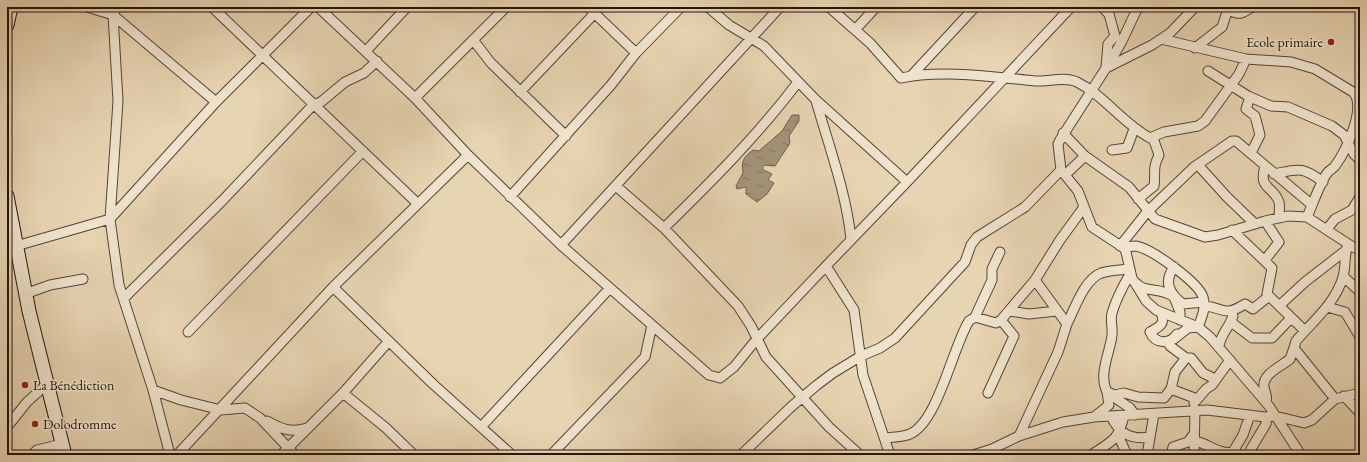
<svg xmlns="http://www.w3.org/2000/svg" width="1367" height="462" viewBox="0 0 1367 462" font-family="'EB Garamond',serif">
<defs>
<pattern id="water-ripples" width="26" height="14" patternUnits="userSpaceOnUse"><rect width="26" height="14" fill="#a49379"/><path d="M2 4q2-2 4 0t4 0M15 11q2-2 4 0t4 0" fill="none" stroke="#857761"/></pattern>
</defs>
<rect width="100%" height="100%" fill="#e7d4b2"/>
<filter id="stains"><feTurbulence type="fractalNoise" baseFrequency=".005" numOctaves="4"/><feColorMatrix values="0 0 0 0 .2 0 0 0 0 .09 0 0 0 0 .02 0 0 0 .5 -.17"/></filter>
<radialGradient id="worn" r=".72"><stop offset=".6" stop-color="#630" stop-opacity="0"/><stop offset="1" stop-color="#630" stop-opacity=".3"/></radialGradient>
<!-- water -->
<path fill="url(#water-ripples)" stroke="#70604d" d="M792 115H799V121L789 136 790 143 775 166 764 165 762 169 772 174 768 180 774 183 767 194 757 202 746 194V187L737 189 736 186 743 173C741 160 744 157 753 150L759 151 782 131Z"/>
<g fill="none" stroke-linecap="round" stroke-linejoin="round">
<!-- street casing -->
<g stroke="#544434" stroke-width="11">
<path id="street" d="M87 7 113 15 117 7
M212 7 417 203
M318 7 415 98 468 155 561 245 709 375 720 378 734 367 756 340 826 266 907 182 1071 7
M588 7 636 53
M708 7 729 25 764 46 815 99 907 182
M829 7 870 43 901 78C940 69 994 77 1035 81 1048 82 1065 76 1077 82 1105 96 1122 123 1150 138L1164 132 1198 126 1205 121 1239 74 1246 59
M1102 7 1109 14 1115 36 1108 44 1106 67
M1195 7 1170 33 1152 45 1106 68 1060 140 1058 144 1061 170 1078 191 1092 227 1124 248 1126 252 1132 278 1146 301 1156 310 1198 327 1210 337 1269 406 1301 455
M855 30 876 7
M1161 39 1246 59 1291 62 1315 69 1353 92C1367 107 1346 151 1335 166 1334 168 1330 170 1328 172 1320 182 1313 204 1307 217
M474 41 491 63 566 136
M1195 48 1222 27 1228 9C1238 16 1242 14 1252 7
M366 51 407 7
M1108 66 1122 41 1138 7
M1208 71 1248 96 1271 106 1288 107 1332 126 1344 135 1354 154 1360 160
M912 75 975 7
M520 92 594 14
M1250 97 1246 109 1255 116 1260 135 1251 153
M415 98 506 7
M816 101C829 146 846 192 851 239
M216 102 113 15 118 101 110 219 119 285 153 390 181 400 221 410 245 408 260 418 295 455
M1063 133 1085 156 1129 187 1155 219 1205 237 1218 235 1265 221 1288 216 1307 217 1353 247 1360 250
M1112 150 1127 148 1134 129
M1198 165 1227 197 1255 224
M1265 166C1258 190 1273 185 1279 202 1280 206 1279 213 1279 218
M1274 174C1299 169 1302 166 1323 182
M1065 175 1085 156
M616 186 664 228 738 306 751 326 766 357 829 427 860 455
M510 197 611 85 636 53 681 7
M1138 199 1154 186C1156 172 1152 169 1159 155L1153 138
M1265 221 1279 242 1265 260
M664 228C711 182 758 135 798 82
M1327 229 1335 219 1352 210 1360 197
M1232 230 1272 268 1267 294 1305 331
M561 245 780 7
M16 246 110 219 216 102 311 7
M1120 246 1147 212 1194 167 1232 141H1236L1312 205
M1124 248C1127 247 1131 246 1136 246 1152 249 1198 282 1203 297 1206 308 1202 317 1198 327L1188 328 1174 339
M826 266 854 310 863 375 890 455
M1174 267C1163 282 1170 294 1183 304L1204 302
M1130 274C1123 286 1116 299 1112 313 1110 320 1113 328 1112 335 1110 353 1098 374 1107 392L1115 395 1124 393 1138 397 1164 398 1171 389 1197 399
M1343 276 1360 292
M1136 283C1146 294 1159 286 1174 297L1180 312V320
M333 287 433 384 512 455
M25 294 50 285 83 279
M124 298 222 201 313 105 321 102 345 82 364 73 377 61
M1204 306C1224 307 1223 318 1245 304L1253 309 1269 296
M1279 306 1305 282 1345 251
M1327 307 1345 312 1360 337
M1010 311 1029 314 1057 311
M1161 313C1166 324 1159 327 1150 332 1155 344 1170 345 1177 334
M975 317 992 280V269L1000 252
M1231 322 1252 338H1272L1291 318
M1067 324C1075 308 1084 280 1101 273 1110 270 1120 270 1129 269
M188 332 363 151
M1168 342 1170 346 1186 358 1175 372 1171 389
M1219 346C1221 334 1229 328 1233 316
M1186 358H1191L1203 373 1215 379
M153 390 170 455
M343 393 386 428 414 455
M988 393 1014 336 1001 320
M1108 393 1130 408 1135 415
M1344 396 1360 413
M1335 399 1294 348 1296 341C1313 321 1335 304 1343 277 1346 266 1344 255 1348 244
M1266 402C1268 396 1265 393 1264 387 1262 374 1282 366 1290 359L1294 348
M1194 403 1206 389 1212 385 1230 360
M1111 416C1119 434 1131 440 1150 437
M1094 417 1109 405 1107 392
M267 421C281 429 291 433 307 428
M7 427 27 402 46 385
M481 427 610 288
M1118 435 1127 455
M1019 436 1058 352 1067 324 1035 280 1060 240 1084 207
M886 438C893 437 904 437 910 434 938 422 953 346 969 321L975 317 996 323 1001 320 1035 280
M1193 441C1208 442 1217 455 1233 452
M32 455 37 450 62 444
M177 455 333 287 468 155
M281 455 343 393 389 341
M551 455 645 357 652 325
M741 455 792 406 817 385 833 373 861 356 880 348 895 338 965 262 971 245 977 237 1025 207 1061 170
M973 455 992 449 1019 436 1063 422 1094 417 1207 410 1265 417 1275 416 1304 423 1312 420 1335 399 1360 393
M1091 455C1112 441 1118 441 1124 416
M1147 455 1154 414
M1171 455 1173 447 1188 442 1193 435
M1194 455 1195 410
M1231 455 1243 435 1250 415
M1251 455V449L1266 424 1267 417"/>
</g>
<!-- secondary casing -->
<g stroke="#23140a" stroke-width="15">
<path id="secondary" d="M7 25 11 7
M7 196 29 311 65 455"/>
</g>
<!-- street -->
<use href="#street" stroke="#efe3cd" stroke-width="9"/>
<!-- secondary -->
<use href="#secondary" stroke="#efe3cd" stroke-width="13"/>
</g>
<!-- markers -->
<g fill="#8f2418" stroke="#efe3cd" stroke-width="1.5">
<circle cx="1331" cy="42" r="4"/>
<circle cx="25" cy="385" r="4"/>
<circle cx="35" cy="424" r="4"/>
</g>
<g text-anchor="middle" stroke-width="3" stroke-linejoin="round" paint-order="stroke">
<!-- poi labels -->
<g font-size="14" fill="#23140a" stroke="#efe3cd" text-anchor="start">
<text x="1323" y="47" text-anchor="end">Ecole primaire</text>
<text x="33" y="390">La Bénédiction</text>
<text x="43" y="429">Dolodromme</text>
</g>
</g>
<!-- margin -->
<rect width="1367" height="462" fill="none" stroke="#e7d4b2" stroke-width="24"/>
<rect x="8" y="8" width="1351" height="446" fill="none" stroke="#23140a" stroke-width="2"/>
<rect x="12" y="12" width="1343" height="438" fill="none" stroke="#23140a"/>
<rect width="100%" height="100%" filter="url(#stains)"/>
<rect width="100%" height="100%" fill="url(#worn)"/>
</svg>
